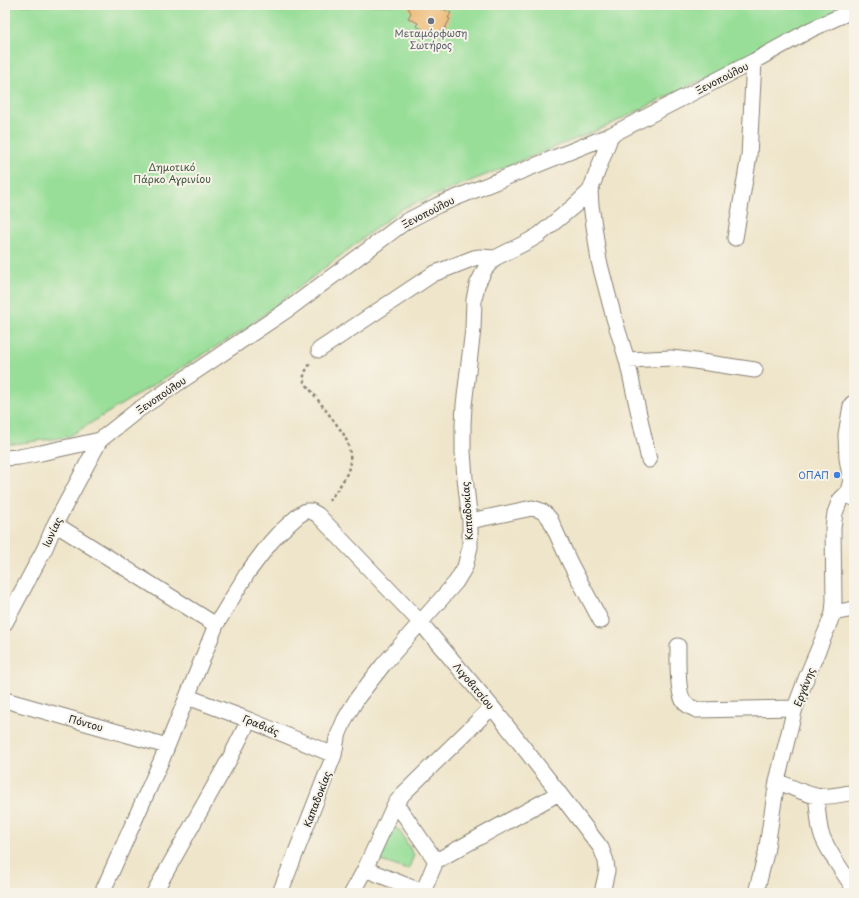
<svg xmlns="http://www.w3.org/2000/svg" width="859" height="898" viewBox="0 0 859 898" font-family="'Playpen Sans',sans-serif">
<rect width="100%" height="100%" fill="#f7f3e8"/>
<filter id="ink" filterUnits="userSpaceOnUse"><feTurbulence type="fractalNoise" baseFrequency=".025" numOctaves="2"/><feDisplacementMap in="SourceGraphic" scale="8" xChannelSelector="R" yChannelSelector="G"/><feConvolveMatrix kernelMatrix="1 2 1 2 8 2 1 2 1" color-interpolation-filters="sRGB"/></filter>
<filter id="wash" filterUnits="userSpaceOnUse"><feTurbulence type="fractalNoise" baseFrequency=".012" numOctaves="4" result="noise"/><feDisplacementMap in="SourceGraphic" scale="16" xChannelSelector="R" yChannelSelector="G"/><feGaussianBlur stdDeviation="0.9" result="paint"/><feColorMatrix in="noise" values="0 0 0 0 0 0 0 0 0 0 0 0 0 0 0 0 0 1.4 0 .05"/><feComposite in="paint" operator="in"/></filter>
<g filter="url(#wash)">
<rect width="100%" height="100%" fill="#efe5ca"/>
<!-- green -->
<path fill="#98de98" stroke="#5a7d5a" d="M5 5H840L839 13 605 127 401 209 245 329 68 437 5 445Z
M390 827H394L399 830 414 855 408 870 375 859Z"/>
<g id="blocks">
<!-- building -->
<path fill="#edb871" d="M410 5H441L443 6 441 8 451 13 448 18 450 19 444 30H442L439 35 430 29 428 32 416 26 418 23 408 18 411 13 408 8Z"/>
</g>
</g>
<g filter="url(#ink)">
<use href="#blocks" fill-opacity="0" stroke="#868073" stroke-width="1"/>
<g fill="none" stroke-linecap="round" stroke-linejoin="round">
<!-- street casing -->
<g stroke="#868073" stroke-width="17">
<path id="street" d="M590 191 591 205 599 261 614 318 627 360 649 460
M735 238 749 156 754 61
M319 350 433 274 474 258 480 257 495 258
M627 360 671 358 688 360 755 370
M5 458 19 457 41 453 100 440 138 410 290 308 405 222 438 205 611 135 754 61 812 29 854 10
M470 521 532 508C541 510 545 512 550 519L570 563 601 621
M55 524 216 625
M833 613 854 609
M5 623 45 548 55 524 100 440
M678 646C678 659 677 693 684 702 687 706 692 708 697 710L795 708
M188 697 249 720 334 755
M5 700 167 746
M777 781C789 786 802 793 816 796 826 798 843 794 854 792
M816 796C818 807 818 822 821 833 828 853 843 871 854 889
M395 804 405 816 436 861
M365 869 395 804 403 794 492 707
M423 892 436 861 559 793
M102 893 162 759 216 625 234 595 248 572 270 543 278 534 299 515 306 511H311L318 515 420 622 492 707 559 793 601 848 606 861 607 871 602 893
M154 893 230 758 249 720
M280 893 334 755 337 738 345 719 358 697 383 665 456 582 465 567 470 547V521L465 478 463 452V425L464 405 473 329 474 300 477 285 485 269 495 258 527 242 539 235 574 206 590 191 611 135
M352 893 365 869 425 893
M756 893 766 853 777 781 795 708 807 676 827 629 833 613 834 601 833 528 835 513 840 500 852 488"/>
</g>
<!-- secondary casing -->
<g stroke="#868073" stroke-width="23">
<path id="secondary" d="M854 406 849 435 850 458 854 481 852 488 854 495"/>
</g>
<!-- path -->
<path stroke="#868073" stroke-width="2.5" stroke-dasharray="3 3" stroke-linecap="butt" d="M310 364 305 372 303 380 343 433C359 463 346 478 328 502"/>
<!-- street -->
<use href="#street" stroke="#fff" stroke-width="15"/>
<!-- secondary -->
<use href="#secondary" stroke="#fff" stroke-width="21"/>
</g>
</g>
<!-- markers -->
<circle fill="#6b7280" stroke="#f7f3e8" stroke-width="1.5" cx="431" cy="21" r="4"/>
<circle fill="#3f7fe0" stroke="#f7f3e8" stroke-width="1.5" cx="837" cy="475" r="4"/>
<g text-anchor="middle" stroke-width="4" stroke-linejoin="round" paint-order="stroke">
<!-- worship labels -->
<g font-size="10" fill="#5b616d" stroke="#f7f3e8">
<text x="431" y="37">Μεταμόρφωση<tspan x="431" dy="12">Σωτήρος</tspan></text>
</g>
<!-- street labels -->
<g font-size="10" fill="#1c1c1c" stroke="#f7f3e8">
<text transform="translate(722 78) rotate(-27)" y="4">Ξενοπούλου</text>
<text transform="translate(428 212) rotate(-27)" y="4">Ξενοπούλου</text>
<text transform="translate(161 395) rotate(-34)" y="4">Ξενοπούλου</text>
<text transform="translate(467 511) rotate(-94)" y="4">Καπαδοκίας</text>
<text transform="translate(52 532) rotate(-65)" y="4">Ιωνίας</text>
<text transform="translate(474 686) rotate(50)" y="4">Λιγοβιτσίου</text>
<text transform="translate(804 687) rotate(-69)" y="4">Εργάνης</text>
<text transform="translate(86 723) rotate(16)" y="4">Πόντου</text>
<text transform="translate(261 725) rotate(22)" y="4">Γραβιάς</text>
<text transform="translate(317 799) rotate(-69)" y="4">Καπαδοκίας</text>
</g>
<!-- park labels -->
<g font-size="10" fill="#415641" stroke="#f7f3e8">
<text x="172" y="171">Δημοτικό<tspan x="172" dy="12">Πάρκο Αγρινίου</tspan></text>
</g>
<!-- shop labels -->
<g font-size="10" fill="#366cbe" stroke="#f7f3e8" text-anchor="end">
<text x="829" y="479">ΟΠΑΠ</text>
</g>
</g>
<!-- margin -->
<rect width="859" height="898" fill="none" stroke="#f7f3e8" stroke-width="20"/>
</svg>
